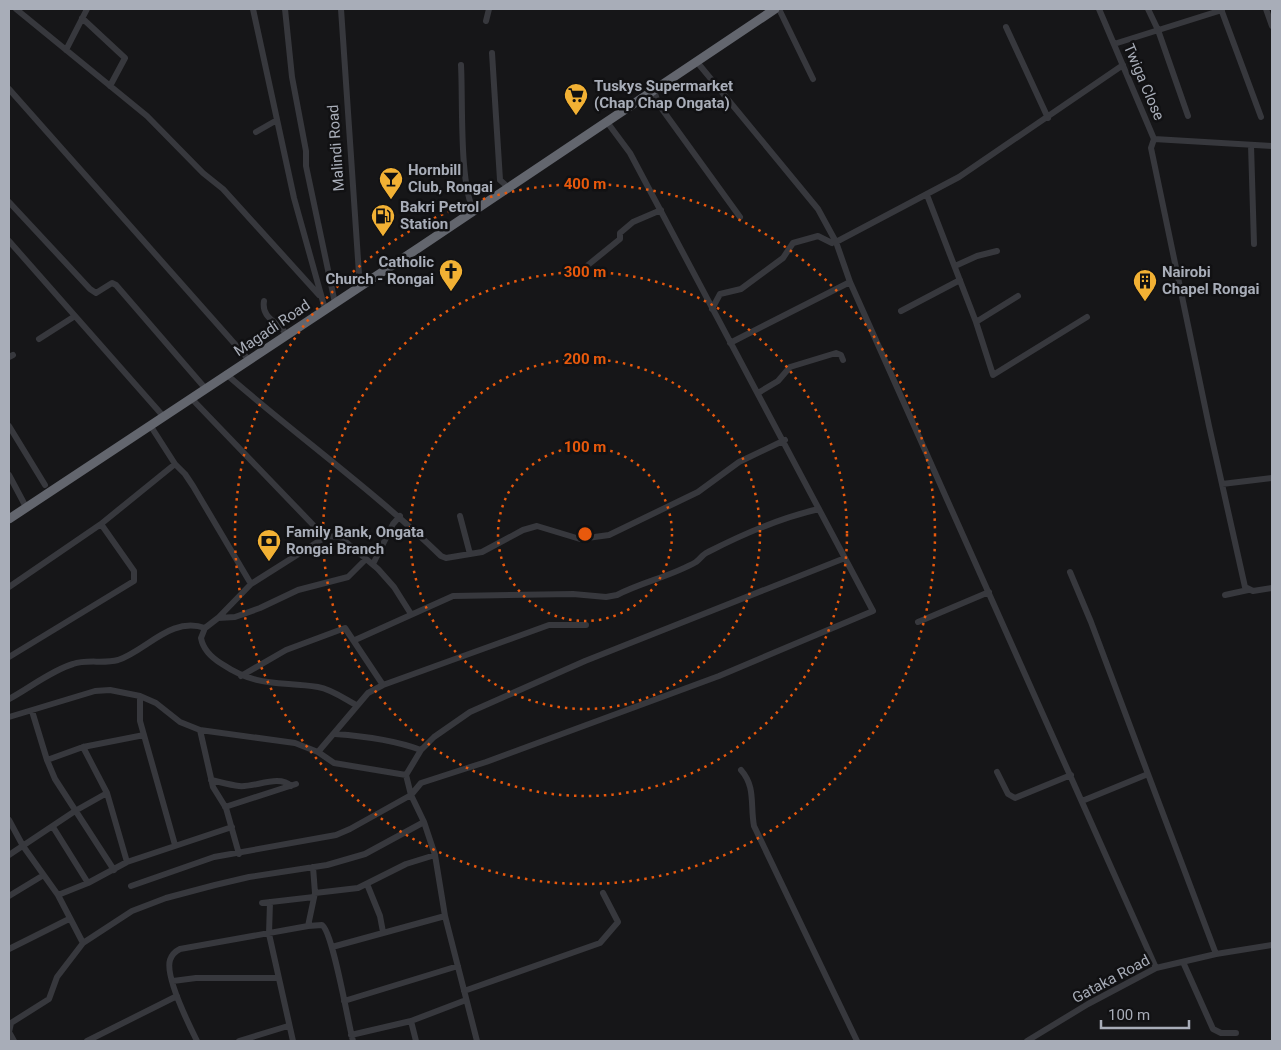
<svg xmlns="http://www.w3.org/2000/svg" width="1281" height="1050" viewBox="0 0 1281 1050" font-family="Roboto,sans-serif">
<rect width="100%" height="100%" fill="#161618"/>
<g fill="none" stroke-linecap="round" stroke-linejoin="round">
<!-- minor -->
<path stroke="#37383d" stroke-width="6" d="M16 9 147 116 203 173 223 189 319 295
M253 9 294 198 325 309
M285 9 292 77 306 151V166L335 303
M341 9 359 274 364 284
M779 9 813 79
M1099 9 1154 139 1272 146
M1148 9 1158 30 1188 116
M1221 9 1261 117
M1266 9 1272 26
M82 18 125 58 110 86
M486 21 489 9
M1006 27 1048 118
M1114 44 1222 10
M66 50 87 9
M492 53 500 180 509 188
M697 62 818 209 836 242 850 282 1156 968
M461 65C463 100 459 185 474 211
M9 89 249 360
M654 91 659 105 740 217
M256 132 277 120
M1154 139 1151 148 1209 426 1245 587 1253 591 1272 588
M1251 145 1254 244
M927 195 976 322 993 375 1087 317
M9 202 90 289 96 293 112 283 116 285 205 388
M9 241 164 417
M836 242 959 177 1123 65
M588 265 620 239V233L633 222 661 210
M955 266 977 256 997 251
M264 301C261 319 279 322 287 335
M712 309 720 294 741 289 783 258 793 243 818 236 832 243
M901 311 960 280
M976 322 1018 296
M39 339 75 316
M730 343 850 282
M9 357 13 355
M226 374C297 436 374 491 441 556L446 558 482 552 523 530 537 526 580 539 609 535 698 492 739 462 785 440
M758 393 778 381 790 367 836 353 841 355 843 360
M191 398 318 530 327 536
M150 425 175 464 185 474 193 486 251 584
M9 426 45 485
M9 475 26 507
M1222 484 1272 478
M460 516 470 554
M373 564 393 524 400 516
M1070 572 1091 622 1148 774
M9 587 101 524 175 464
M1225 595 1248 590
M218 618 235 617 260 608 298 590 348 577 366 559
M918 622 989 592
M355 640 453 596 573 594 606 597 617 595C642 582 672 576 696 562 700 559 703 554 708 552 743 534 779 518 819 509
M9 657 134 581V571L101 524
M241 676 286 650 345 628 383 685
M140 696V721L175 845
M9 699C28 689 52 670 73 664 87 659 103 664 118 660 147 650 171 616 205 628
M356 705C345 699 331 689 318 687 279 681 258 688 222 664 212 658 203 649 201 638L205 628 218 618 251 584 327 536 340 537 378 569 394 587 411 614
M32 711 47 760 55 779 114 870
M9 717 95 691 110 690 140 696 156 703 180 722 200 730 295 743 318 752 334 763 406 775
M200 730 213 787 226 808 239 854
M335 734C363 736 394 740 421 750
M83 747 107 793 127 862
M318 752 368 693 383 685 549 625H586
M47 760 83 747 144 735
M741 770C756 787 750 805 754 826L857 1041
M997 772 1008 794 1015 798 1071 775
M211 780C220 782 230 785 239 786 254 788 279 774 291 786
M1082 801 1148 774 1216 954
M225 807 296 784
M9 820 23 846 58 895 83 943
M53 827 88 883
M9 855 75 811 107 793
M367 884 380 916 383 932
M131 886 214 857 336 835 350 829 411 795 421 783 486 762 719 676 873 611 630 153 607 122
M315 893 358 888 406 864 435 855
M58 895 88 883 127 862 232 827
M9 896 42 876
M270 902 269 934 293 1041
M262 903 314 897
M308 926 315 893 313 867
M332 947 445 916
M9 949 69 919
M1183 962 1213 1029 1221 1033H1236
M173 981 196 978H277
M464 991 600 943 618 922 603 893
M344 1001 458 966
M411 1021 416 1041
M351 1035 411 1021 466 1000
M14 1041 9 1032 11 1023 49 999 57 977 83 943 132 911 166 898 215 885 249 877 327 865 365 854 424 822
M87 1041 177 996
M197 1041C189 1025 165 976 170 960 172 954 176 951 180 949L308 926 322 925C333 932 348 1023 353 1041
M239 1041 288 1026
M477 1041 445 916 435 855 424 822 411 795 406 775 421 750 434 737 470 712 585 661 845 558
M1027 1041 1088 1004 1156 968 1216 954 1272 945"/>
<!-- highway -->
<path stroke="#63666e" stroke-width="9" d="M9 519 420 247 775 9"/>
</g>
<!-- distance rings -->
<g fill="none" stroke="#e8590c" stroke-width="2.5" stroke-dasharray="2.5 5">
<circle cx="585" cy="534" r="87"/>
<circle cx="585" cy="534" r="175"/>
<circle cx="585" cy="534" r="262"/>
<circle cx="585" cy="534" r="350"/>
</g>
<!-- icons -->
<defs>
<g id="supermarket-pin" transform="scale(1.25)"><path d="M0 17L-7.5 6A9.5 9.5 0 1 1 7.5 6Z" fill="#f2b134" stroke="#111113"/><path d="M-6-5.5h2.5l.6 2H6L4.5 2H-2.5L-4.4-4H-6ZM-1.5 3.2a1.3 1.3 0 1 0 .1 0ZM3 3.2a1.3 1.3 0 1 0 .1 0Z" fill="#111"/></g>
<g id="bar-pin" transform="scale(1.25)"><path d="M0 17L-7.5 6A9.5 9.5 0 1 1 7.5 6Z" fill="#f2b134" stroke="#111113"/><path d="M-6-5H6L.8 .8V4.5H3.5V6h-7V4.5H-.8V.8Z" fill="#111"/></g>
<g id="fuel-pin" transform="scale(1.25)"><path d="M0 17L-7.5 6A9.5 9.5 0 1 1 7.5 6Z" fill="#f2b134" stroke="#111113"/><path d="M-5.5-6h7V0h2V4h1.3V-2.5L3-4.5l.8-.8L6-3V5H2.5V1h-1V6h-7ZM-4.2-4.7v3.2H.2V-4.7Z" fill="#111"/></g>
<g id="church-pin" transform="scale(1.25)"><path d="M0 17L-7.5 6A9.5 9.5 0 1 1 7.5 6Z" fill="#f2b134" stroke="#111113"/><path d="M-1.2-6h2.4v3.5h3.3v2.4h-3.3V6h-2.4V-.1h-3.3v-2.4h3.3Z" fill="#111"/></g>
<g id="building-pin" transform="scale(1.25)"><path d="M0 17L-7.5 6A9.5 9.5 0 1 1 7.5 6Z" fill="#f2b134" stroke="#111113"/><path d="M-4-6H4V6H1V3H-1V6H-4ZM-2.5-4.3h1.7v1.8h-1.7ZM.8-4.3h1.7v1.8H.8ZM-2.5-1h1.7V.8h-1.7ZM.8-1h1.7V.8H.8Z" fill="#111"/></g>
<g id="bank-pin" transform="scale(1.25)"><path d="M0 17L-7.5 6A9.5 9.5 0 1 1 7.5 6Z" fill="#f2b134" stroke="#111113"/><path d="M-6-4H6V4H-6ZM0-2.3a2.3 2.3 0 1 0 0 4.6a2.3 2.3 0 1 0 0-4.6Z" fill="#111"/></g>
</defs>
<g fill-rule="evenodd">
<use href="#supermarket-pin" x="576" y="95"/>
<use href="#bar-pin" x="391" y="179"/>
<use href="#fuel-pin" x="383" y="216"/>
<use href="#church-pin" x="451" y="271"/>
<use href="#building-pin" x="1145" y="281"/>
<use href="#bank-pin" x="269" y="541"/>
</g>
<g text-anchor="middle" stroke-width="5" stroke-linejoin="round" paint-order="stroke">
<!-- street labels -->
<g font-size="15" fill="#a8adb8" stroke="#111113">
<text transform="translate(1144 82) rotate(67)" y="5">Twiga Close</text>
<text transform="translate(336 148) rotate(-94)" y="5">Malindi Road</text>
<text transform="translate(272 328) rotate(-34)" y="5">Magadi Road</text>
<text transform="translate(1111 979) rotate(-28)" y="5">Gataka Road</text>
</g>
<!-- poi labels -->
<g font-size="15" font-weight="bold" fill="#a8adb8" stroke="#111113" text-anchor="start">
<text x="594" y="91">Tuskys Supermarket<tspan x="594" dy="17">(Chap Chap Ongata)</tspan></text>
<text x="408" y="175">Hornbill<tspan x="408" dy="17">Club, Rongai</tspan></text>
<text x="400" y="212">Bakri Petrol<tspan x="400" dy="17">Station</tspan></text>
<text x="434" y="267" text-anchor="end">Catholic<tspan x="434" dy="17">Church - Rongai</tspan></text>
<text x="1162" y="277">Nairobi<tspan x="1162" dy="17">Chapel Rongai</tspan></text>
<text x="286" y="537">Family Bank, Ongata<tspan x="286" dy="17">Rongai Branch</tspan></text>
</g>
</g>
<circle cx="585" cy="534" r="8" fill="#e8590c" stroke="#111113" stroke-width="2.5"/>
<g font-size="15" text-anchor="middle" font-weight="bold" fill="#e8590c" stroke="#111113" stroke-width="5" stroke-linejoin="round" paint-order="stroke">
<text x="585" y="189">400 m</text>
<text x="585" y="277">300 m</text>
<text x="585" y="364">200 m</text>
<text x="585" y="452">100 m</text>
</g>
<!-- border -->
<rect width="1281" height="1050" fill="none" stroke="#a8adb8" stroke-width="20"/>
<!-- scale -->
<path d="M1101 1020v8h88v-8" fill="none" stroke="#a8adb8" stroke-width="2.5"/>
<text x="1108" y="1020" font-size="15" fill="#a8adb8" stroke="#111113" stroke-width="4" paint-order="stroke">100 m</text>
</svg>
